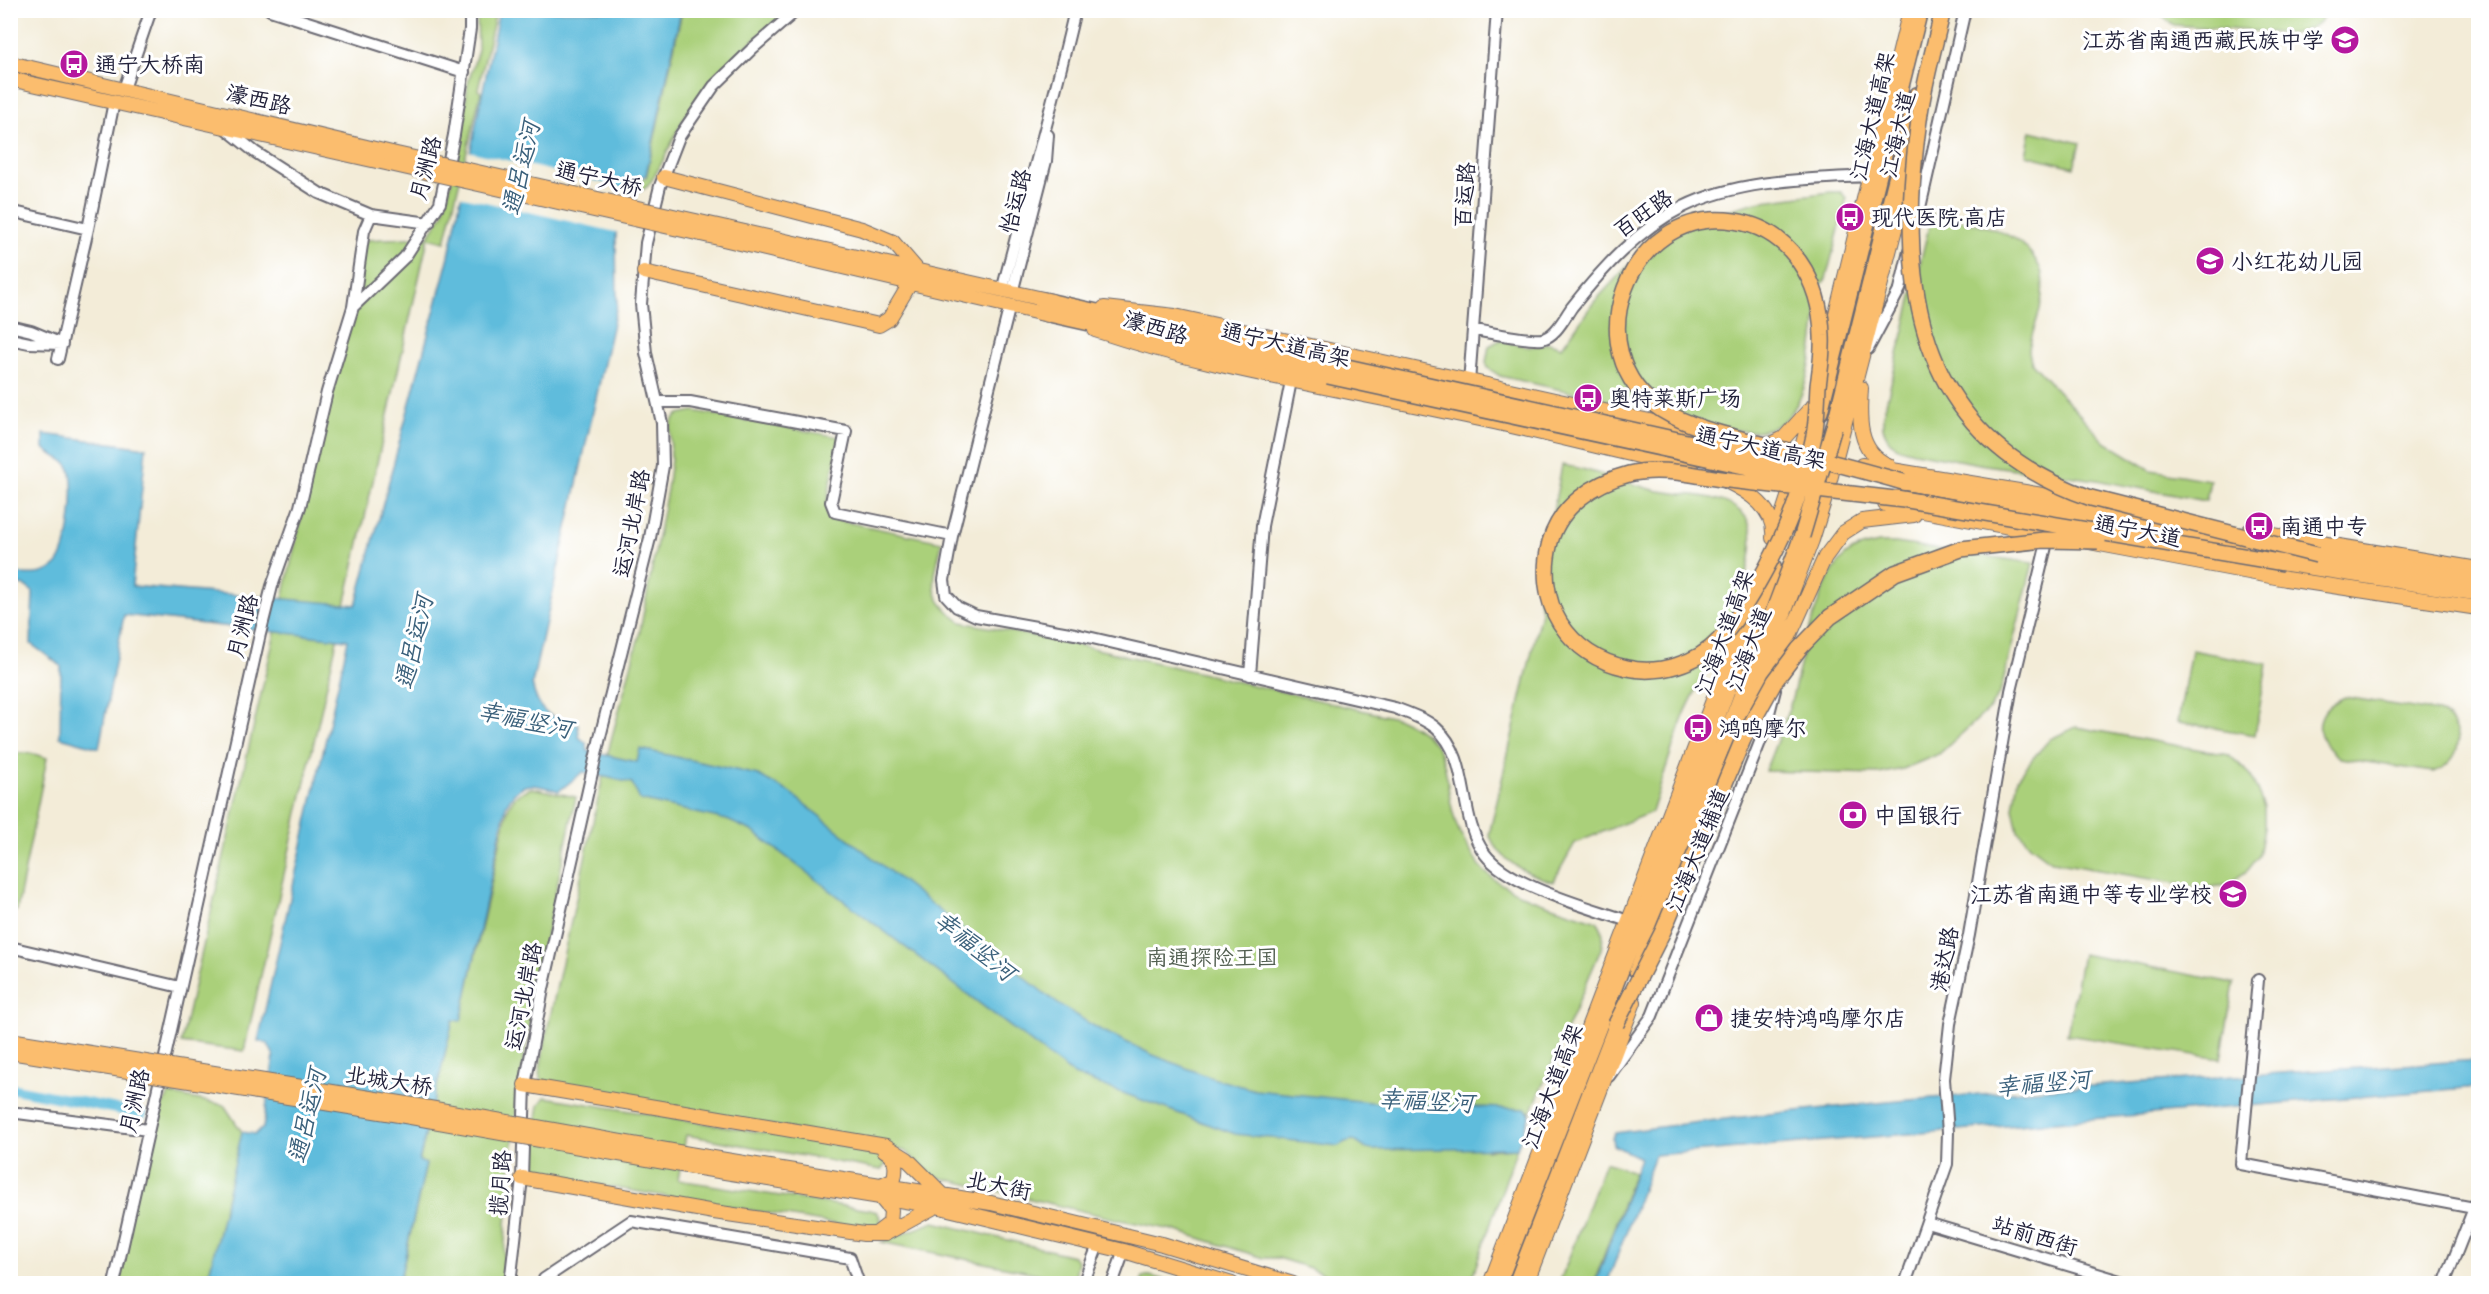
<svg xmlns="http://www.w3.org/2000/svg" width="2489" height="1294" viewBox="0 0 2489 1294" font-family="'Patrick Hand','LXGW WenKai TC',sans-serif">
<rect width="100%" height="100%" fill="#fff"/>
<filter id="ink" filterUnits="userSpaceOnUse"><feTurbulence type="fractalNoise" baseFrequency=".0167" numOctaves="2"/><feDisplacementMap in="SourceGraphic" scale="12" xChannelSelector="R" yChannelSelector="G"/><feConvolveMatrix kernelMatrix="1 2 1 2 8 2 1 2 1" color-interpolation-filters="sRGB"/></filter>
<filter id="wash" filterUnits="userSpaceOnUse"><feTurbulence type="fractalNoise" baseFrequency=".008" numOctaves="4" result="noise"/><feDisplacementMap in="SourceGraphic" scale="24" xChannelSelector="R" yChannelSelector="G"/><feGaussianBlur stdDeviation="1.35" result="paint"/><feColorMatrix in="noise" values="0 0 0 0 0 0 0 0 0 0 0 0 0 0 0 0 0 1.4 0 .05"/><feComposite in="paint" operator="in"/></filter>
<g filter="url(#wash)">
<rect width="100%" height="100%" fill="#f3ecd8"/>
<!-- green -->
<path fill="#aad07a" stroke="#66795a" stroke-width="1.5" d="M477 11H496L478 90 481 92 445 242 428 238 244 1051 181 1043 365 240 428 237 443 214 460 147 468 83 478 50Z
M682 11H788C753 41 715 70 690 109 673 134 665 164 647 187L640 191 628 189 629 186 646 178Z
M2154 11H2326C2320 27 2307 30 2292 34L2174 25Z
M2031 131 2080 143 2074 167 2026 155Z
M1831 192H1841L1846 198 1845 206 1826 279 1819 287C1815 325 1814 414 1771 428 1751 435 1727 429 1707 424 1684 418 1660 406 1636 407L1500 376 1488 368 1486 362 1489 346 1500 340 1529 347 1549 343 1562 347 1594 302 1620 274 1636 258 1695 220 1756 202Z
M1932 214C1969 222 2022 227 2040 268 2045 279 2042 298 2040 309 2037 322 2030 338 2029 350 2029 354 2031 360 2032 363L2105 442 2151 470 2210 480 2206 501 2097 480 1985 465 1914 452 1899 448 1889 441 1883 428V416Z
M694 411 840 437 827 501 829 516 837 520 942 542C934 581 924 595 961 622L1075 644 1400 719C1457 745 1440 771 1455 820 1458 831 1464 840 1469 849 1474 857 1478 866 1485 872 1514 898 1561 908 1597 921 1605 931 1603 938 1601 949L1530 1115 1529 1111 1487 1150 1517 1148 1470 1283H1345L1310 1268 1278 1258H1264L1173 1230 1120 1220 933 1176 905 1151 542 1082 539 1074 547 1031 610 744 639 636 667 490 671 460 670 428 673 420 679 414Z
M1562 465C1594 470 1623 482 1654 490 1681 496 1719 492 1741 512 1780 545 1701 676 1685 713 1672 745 1663 779 1652 812L1575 843 1553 882C1525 873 1502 863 1489 835L1541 612 1538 592Z
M1879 543H1896L2033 563 2000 693 1989 709 1939 754 1903 769 1879 774 1765 771C1774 748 1784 725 1791 702 1802 662 1814 590 1842 559 1852 548 1865 546 1879 543Z
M2191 650 2267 664 2255 735 2178 722Z
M2345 697 2439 712C2466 729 2464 761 2433 772L2340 758C2312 738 2312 711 2345 697Z
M2076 727 2229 755 2250 774 2264 807V828L2259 856 2248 870 2227 885 2203 888 2053 862 2030 845 2018 831 2013 808 2018 778 2033 758 2050 739Z
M10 752 34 754 47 758 17 910 11 913Z
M532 788 576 797C556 892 534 987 520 1084 510 1150 507 1217 502 1283L399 1284 426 1164 419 1162 453 1020H461L507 812C511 798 519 792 532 788Z
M2082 954 2234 983 2221 1059 2067 1035Z
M169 1094 224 1105 242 1132 207 1283 114 1284 148 1130Z
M545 1097 875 1151 885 1159 886 1164 881 1170 686 1135 678 1180 870 1210 877 1212 881 1219 880 1224 871 1230 537 1175 530 1166 539 1105Z
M1605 1162 1634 1172 1594 1283 1559 1284Z
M934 1222 1073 1256 1078 1261 1074 1281 881 1242Z
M1147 1276H1150L1175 1283H1141L1143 1277Z"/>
<!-- water -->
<path fill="#5ebcdc" stroke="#406f8c" stroke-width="1.5" d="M499 11H681L646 175 627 184 616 234 617 305 532 684C539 716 549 716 578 724L579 737 586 743 588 751 637 762 640 749 758 775 789 792 1058 1004 1097 1028 1153 1055 1212 1078 1255 1090 1379 1103 1526 1109 1530 1115 1517 1148 1373 1150 1367 1149 1353 1140 1345 1142 1338 1146 1235 1134 1074 1075 752 831 727 820 640 800 632 783 583 772 559 791C532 784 521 778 506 806L461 1021 453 1020 419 1161 426 1164 399 1283H207L242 1132 255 1134 263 1128 274 1056 268 1044 258 1041 348 640 124 615 99 748 60 737 61 666 31 644 33 592 25 586 11 583 10 572C26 575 43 577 55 566 70 555 77 483 69 467 63 457 51 457 44 448V434L146 448 132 586 356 605 449 256Z
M2478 1060V1087L1655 1155 1607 1283 1595 1284 1640 1158 1613 1145 1612 1138 1615 1133C1901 1093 2190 1080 2478 1060Z"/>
<!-- pier -->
<path fill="#f3ecd8" d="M468 151 629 189 620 233 459 196Z"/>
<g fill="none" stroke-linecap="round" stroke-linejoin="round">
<!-- canal -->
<path stroke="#5ebcdc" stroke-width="10" d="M10 1088 142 1114"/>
</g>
</g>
<g filter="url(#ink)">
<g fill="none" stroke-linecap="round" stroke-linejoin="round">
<!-- minor casing -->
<g stroke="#6b6972" stroke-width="14">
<path id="minor" d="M270 10 464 72
M124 89 151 10
M225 128 255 152 319 193 371 215 429 223
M10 211 88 229
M1917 221 1965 10
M1002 291C1026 197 1053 105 1075 10
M1012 293 1046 161 1048 135
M1010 305 952 536 944 580 946 595 957 607 976 616 1075 634 1395 708C1408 713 1424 718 1436 728 1472 759 1457 817 1485 854 1510 887 1589 907 1628 921
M353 307 364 231 371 215
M10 326 31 331 62 344 29 343 10 339
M1474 330C1489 332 1528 341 1542 339 1556 336 1564 318 1572 307 1603 268 1638 229 1683 207 1740 179 1809 179 1871 176
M1868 349 1900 289 1909 251
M58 359 88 229 114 102
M1469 383 1497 10
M658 402H690L846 431 831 502 835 512 952 536
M1250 675 1262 526 1291 381
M10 947 180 987
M2258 980 2241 1164 2474 1208
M1609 1076 1652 1016 1764 732 1775 690
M10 1112 148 1130
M1927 1223 2131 1284
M114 1284 260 634 272 586 300 507 327 392 353 307 405 257 440 203 454 135 470 29V10
M510 1284 522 1178 525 1085 543 989 601 733 650 538 663 466 662 423 646 353 641 304 646 243 660 186 679 137 714 86 753 48 797 10
M544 1284V1279L631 1221 850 1258 859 1284
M1083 1284 1098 1245
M1112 1284 1124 1251
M1905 1284 1947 1164 1948 1132 1944 1079 1950 1024 1969 935 2011 691 2049 534
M2444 1284 2478 1198"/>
</g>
<!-- major casing -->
<g stroke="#6b6972" stroke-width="16">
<path id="major" d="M10 63 392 153
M10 79 390 164
M664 177 862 229 893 242 919 272
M727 228 1052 301
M723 239 1048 315
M644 272 879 325 889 319 911 282
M1104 308 1175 316 1699 432
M1095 330C1218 371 1340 388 1466 416 1542 432 1617 452 1692 468
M1826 355 1910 10
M1861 388C1859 417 1857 452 1888 465
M1767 446 1784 438 1809 410
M1862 465 2097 504
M1726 481C1749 492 1776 509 1773 538
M1885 504 2058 536
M2249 531 2478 569
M1775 537 1791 488 1813 406
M2089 542 2286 579 2478 608
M1769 672 1789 637 1825 557 1843 533 1862 521 1914 515
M1733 747 1812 540 1826 495 1909 175
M525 1085 886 1146 907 1159 942 1194
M689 1154 991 1203 1162 1244 1293 1284
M687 1166 936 1206 1124 1251 1232 1284
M522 1178 714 1212 864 1234H885L936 1206
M881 1185 894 1179C897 1166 896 1157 884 1150
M877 1233 890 1223 891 1210 880 1197
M1490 1284 1749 606
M1526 1284 1634 1002"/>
</g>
<!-- highway casing -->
<g stroke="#6b6972" stroke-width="18">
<path id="highway" d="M1043 300 1329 363
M1040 312 1328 376
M1820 412 1920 10
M1834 427 1917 95
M1903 482 2247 544
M2304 553 2478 580
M2284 563 2478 593
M1637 971 1802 536
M1498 1284 1663 863 1773 566
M1516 1284 1621 1013"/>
</g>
<!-- minor -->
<use href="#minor" stroke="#fff" stroke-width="10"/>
<!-- major -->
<use href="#major" stroke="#fbbd6e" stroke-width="14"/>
<!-- highway -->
<use href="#highway" stroke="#fbbd6e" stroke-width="15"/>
<!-- major-bridge casing -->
<g stroke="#6b6972" stroke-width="16" stroke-linecap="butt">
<path id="major-bridge" d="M392 153 727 228
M390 164 723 239
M10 1040 407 1104 689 1154
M10 1052 405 1116 687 1166"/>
</g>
<!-- highway-bridge casing -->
<g stroke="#6b6972" stroke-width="18" stroke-linecap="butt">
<path id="highway-bridge" d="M1943 10C1935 44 1925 79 1920 113 1896 278 1911 436 2091 498L2317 555
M1329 363 1682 441 1814 468
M1328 376 1808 480
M1903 482C1857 469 1811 457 1765 445 1731 436 1693 429 1662 410 1573 354 1628 205 1734 221 1791 229 1821 282 1822 336 1823 353 1820 370 1818 386 1817 403 1817 420 1814 436 1808 463 1798 500 1787 525 1774 556 1742 616 1719 640 1697 664 1658 675 1627 668 1598 662 1576 648 1560 623 1545 599 1543 569 1550 542 1560 506 1594 483 1629 474 1662 466 1696 476 1729 480 1787 487 1846 493 1904 500
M1896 498 2284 563
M1802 536 1834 427
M1616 1024 1663 931 1744 737 1775 681 1799 649 1830 617 1895 573 1961 549 2044 540 2098 541"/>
</g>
<!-- major-bridge -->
<use href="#major-bridge" stroke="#fbbd6e" stroke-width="14"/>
<!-- highway-bridge -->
<use href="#highway-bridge" stroke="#fbbd6e" stroke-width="15"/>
</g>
</g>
<!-- icons -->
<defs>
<g id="school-disc" transform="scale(1.5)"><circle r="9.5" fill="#b5179e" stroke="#fff"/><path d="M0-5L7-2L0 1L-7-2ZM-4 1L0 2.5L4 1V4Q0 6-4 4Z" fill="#fff"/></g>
<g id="bus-disc" transform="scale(1.5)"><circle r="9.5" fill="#b5179e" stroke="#fff"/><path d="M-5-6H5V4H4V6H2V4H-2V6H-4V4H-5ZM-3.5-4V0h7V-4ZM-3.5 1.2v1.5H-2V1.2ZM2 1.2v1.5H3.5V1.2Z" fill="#fff"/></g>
<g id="bank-disc" transform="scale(1.5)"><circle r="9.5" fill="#b5179e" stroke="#fff"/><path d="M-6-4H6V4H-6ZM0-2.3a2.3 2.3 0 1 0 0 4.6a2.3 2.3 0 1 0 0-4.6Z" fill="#fff"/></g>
<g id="shop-disc" transform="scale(1.5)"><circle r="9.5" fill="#b5179e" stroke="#fff"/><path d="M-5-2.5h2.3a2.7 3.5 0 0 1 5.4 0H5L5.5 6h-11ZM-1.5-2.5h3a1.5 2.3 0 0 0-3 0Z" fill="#fff"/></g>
</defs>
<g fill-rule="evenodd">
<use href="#school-disc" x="2345" y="40"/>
<use href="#bus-disc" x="74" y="64"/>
<use href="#bus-disc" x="1850" y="217"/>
<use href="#school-disc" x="2210" y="261"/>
<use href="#bus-disc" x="1588" y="398"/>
<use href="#bus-disc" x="2259" y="526"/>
<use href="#bus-disc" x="1698" y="728"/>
<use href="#bank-disc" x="1853" y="815"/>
<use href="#school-disc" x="2233" y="894"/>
<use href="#shop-disc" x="1709" y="1018"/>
</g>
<g text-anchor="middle" stroke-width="6" stroke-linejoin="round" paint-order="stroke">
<!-- poi labels -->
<g font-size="22" fill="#22223b" stroke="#fff" text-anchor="start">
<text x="2324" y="48" text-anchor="end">江苏省南通西藏民族中学</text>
<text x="95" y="72">通宁大桥南</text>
<text x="1871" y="225">现代医院·高店</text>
<text x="2231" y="269">小红花幼儿园</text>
<text x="1609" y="406">奥特莱斯广场</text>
<text x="2280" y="534">南通中专</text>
<text x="1719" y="736">鸿鸣摩尔</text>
<text x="1874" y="823">中国银行</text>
<text x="2212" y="902" text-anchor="end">江苏省南通中等专业学校</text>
<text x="1730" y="1026">捷安特鸿鸣摩尔店</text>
</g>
<!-- street labels -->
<g font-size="22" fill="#22223b" stroke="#fff">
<text transform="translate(259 99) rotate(13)" y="8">濠西路</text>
<text transform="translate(1872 116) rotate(-77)" y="8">江海大道高架</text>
<text transform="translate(1897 134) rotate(-77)" y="8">江海大道</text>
<text transform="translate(425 168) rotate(-75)" y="8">月洲路</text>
<text transform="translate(599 178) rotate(13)" y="8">通宁大桥</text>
<text transform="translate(1464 195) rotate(-86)" y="8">百运路</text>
<text transform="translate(1015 201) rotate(-76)" y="8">怡运路</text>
<text transform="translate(1643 213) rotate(-35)" y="8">百旺路</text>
<text transform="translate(1156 327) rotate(17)" y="8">濠西路</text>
<text transform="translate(1286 344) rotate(13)" y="8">通宁大道高架</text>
<text transform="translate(1761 447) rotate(12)" y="8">通宁大道高架</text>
<text transform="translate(631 523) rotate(-79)" y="8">运河北岸路</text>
<text transform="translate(2138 530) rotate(11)" y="8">通宁大道</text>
<text transform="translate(242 626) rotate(-76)" y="8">月洲路</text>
<text transform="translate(1724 632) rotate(-70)" y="8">江海大道高架</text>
<text transform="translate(1748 649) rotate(-69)" y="8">江海大道</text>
<text transform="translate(1697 850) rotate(-68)" y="8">江海大道辅道</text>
<text transform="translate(1944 959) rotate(-79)" y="8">港达路</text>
<text transform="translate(523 996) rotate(-79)" y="8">运河北岸路</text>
<text transform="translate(389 1080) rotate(9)" y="8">北城大桥</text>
<text transform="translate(1552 1086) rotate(-69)" y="8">江海大道高架</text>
<text transform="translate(134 1101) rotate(-77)" y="8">月洲路</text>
<text transform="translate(500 1183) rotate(-86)" y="8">揽月路</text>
<text transform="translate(999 1185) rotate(12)" y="8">北大街</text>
<text transform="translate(2035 1235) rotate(17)" y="8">站前西街</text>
</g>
<!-- park labels -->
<g font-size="22" fill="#525f51" stroke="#fff">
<text x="1212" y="965">南通探险王国</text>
</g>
<!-- water labels -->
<g font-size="24" font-style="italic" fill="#3a607b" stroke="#fff">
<text transform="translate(521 168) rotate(-77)" y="8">通吕运河</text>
<text transform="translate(414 642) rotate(-77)" y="8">通吕运河</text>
<text transform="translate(525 720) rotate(12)" y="8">幸福竖河</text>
<text transform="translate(975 946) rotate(39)" y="8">幸福竖河</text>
<text transform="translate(2043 1083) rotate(-5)" y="8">幸福竖河</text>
<text transform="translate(1426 1101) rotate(3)" y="8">幸福竖河</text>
<text transform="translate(307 1116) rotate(-77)" y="8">通吕运河</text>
</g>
</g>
<!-- margin -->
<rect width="2489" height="1294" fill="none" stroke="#fff" stroke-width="36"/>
</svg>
